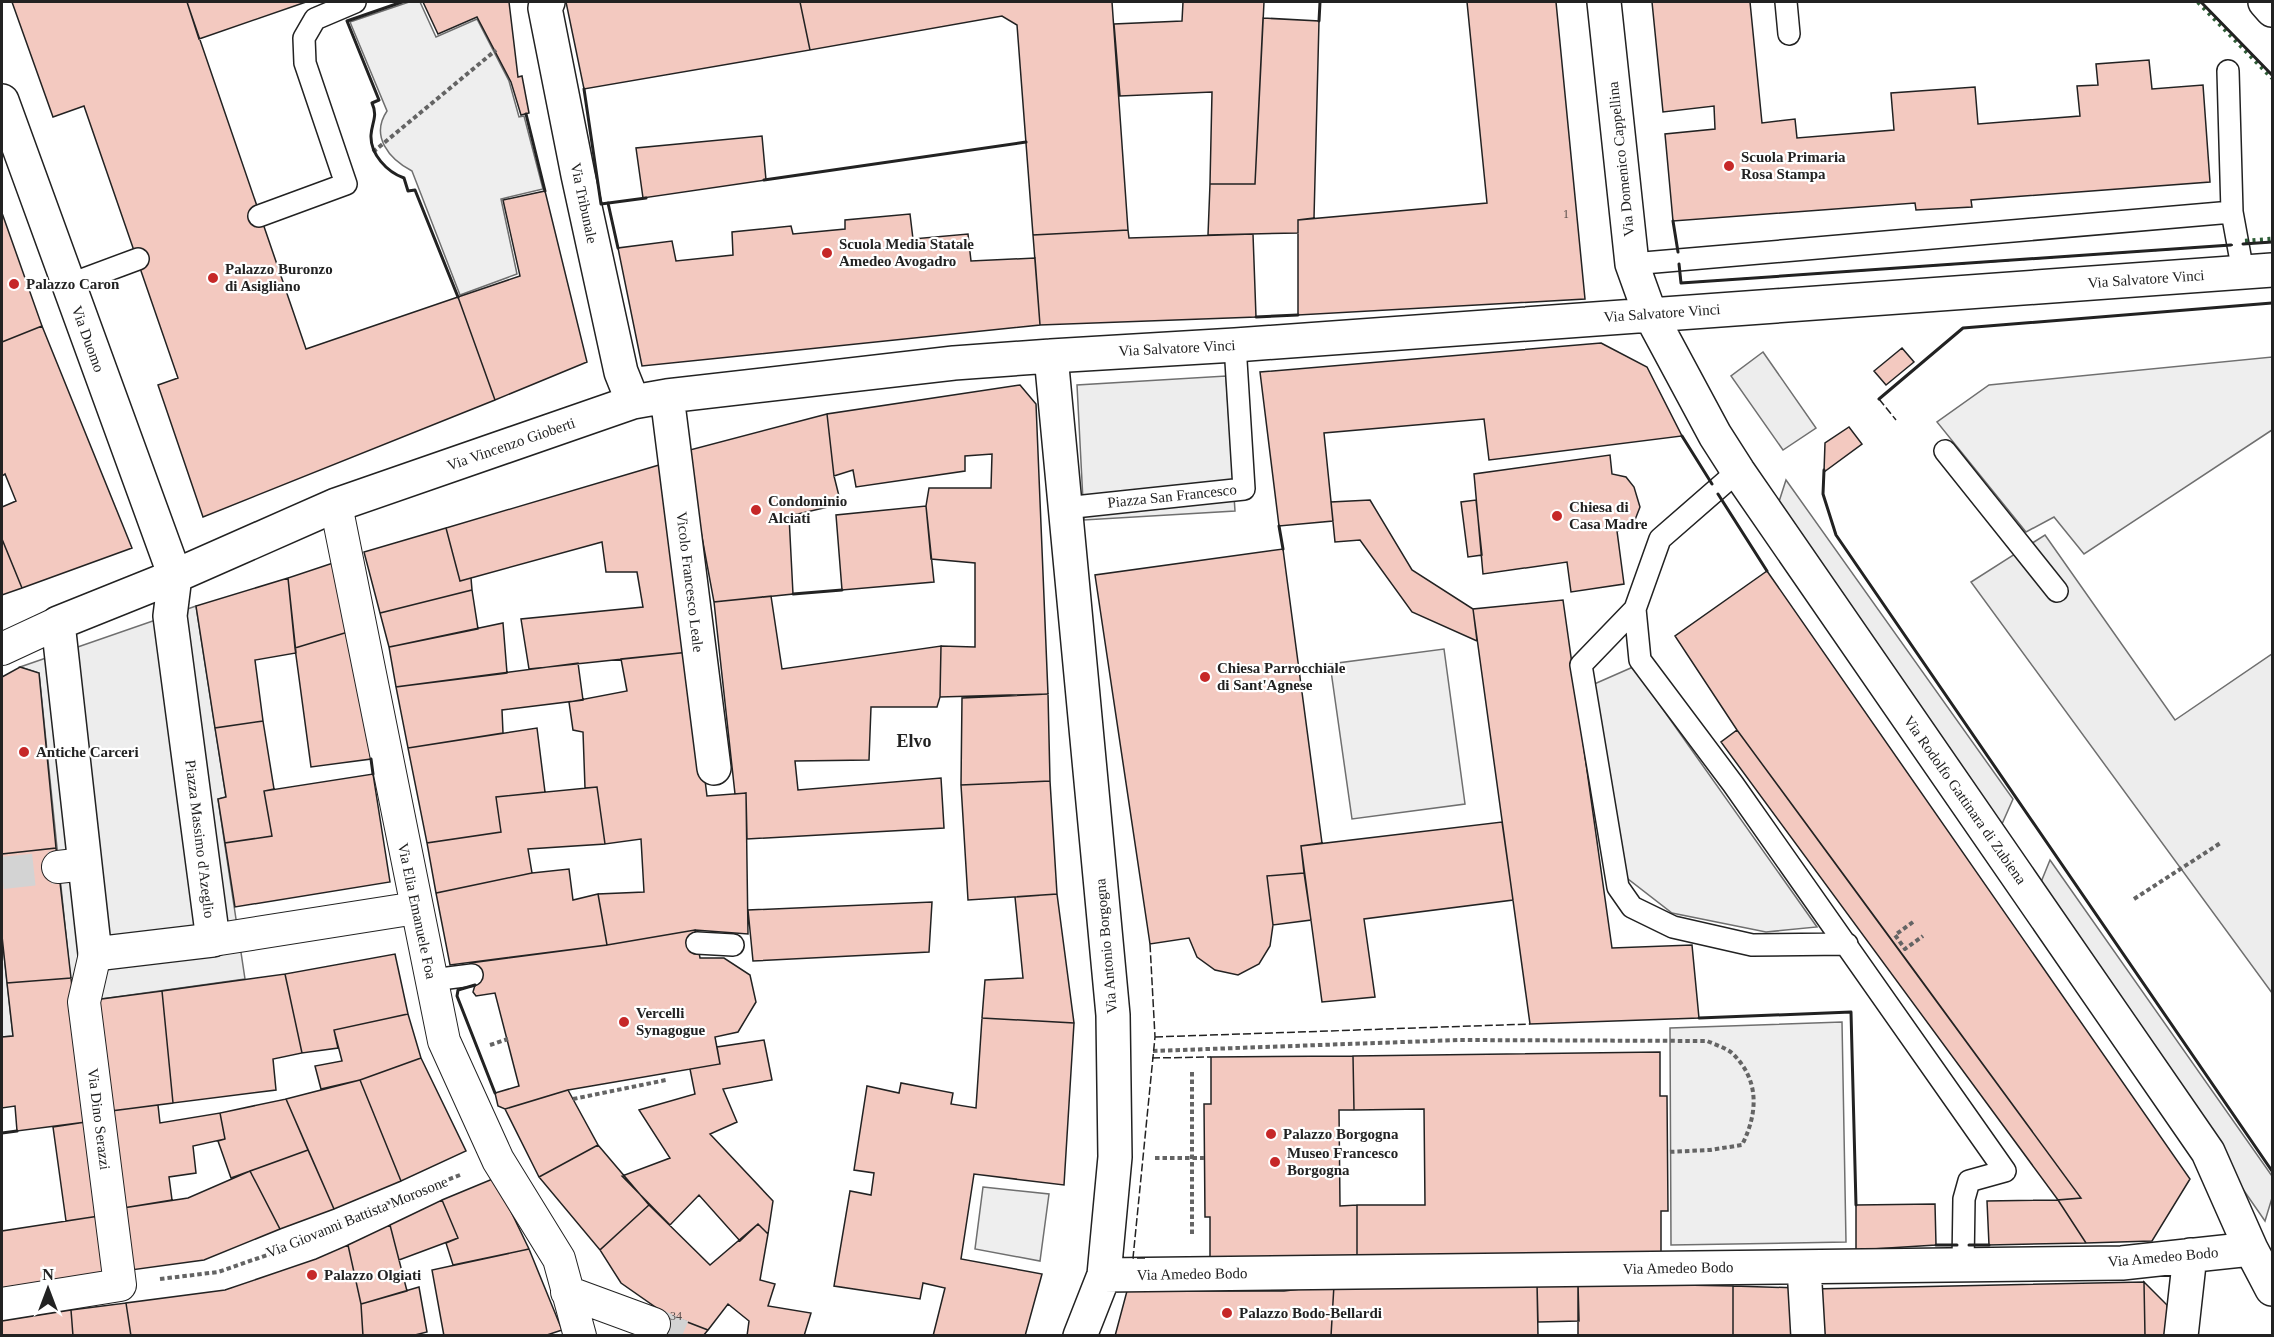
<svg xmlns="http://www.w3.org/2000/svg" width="2274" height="1337" viewBox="0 0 2274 1337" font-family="Georgia,serif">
<rect width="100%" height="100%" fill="#fff"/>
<!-- green -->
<path fill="#eee" stroke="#6f6f6f" stroke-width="1.5" d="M409 2H420L436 37 477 19 509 81 519 117 524 116 543 189 501 199 517 274 460 295 412 171C389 159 370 136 387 111L350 22Z
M2272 357V430L2084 554 2054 517 2026 532 1937 422 1989 385Z
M1444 649 1465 804 1352 819 1330 664Z
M1633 667 1817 927 1766 932 1672 913 1623 875 1592 685Z
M1842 1022 1846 1242 1671 1245 1670 1028Z
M983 1187 1049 1194 1040 1261 975 1249Z"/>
<!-- parking -->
<path fill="#ededed" stroke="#6f6f6f" stroke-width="1.5" d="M1763 352 1816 428 1783 450 1731 376Z
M1226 376 1235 511 1084 520 1077 385Z
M1786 480 2013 799 1998 833 1776 511Z
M2045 535 2175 720 2272 654V993L1971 582Z
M196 606 226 797 218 799 245 979 73 1003 39 673 20 667Z
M2050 860 2272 1176V1198L2265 1221 2037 892Z
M2 936 13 1036 2 1037Z"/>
<!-- building -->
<path fill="#f3c9c0" stroke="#222" stroke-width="1.5" d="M12 2H187L306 349 458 297 495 400 203 517 158 385 178 378 84 106 53 117Z
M187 2H306L199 39Z
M423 2H509L518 77 522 76 529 113 521 115 511 82 477 17 438 34Z
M566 2H800L810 50 584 89Z
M800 2H1112L1128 230 1033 235 1017 25 1002 16 810 50Z
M1183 2H1264L1255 184H1210L1212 92 1120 96 1114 24 1182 21Z
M1467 2H1556L1585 299 1298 315V220L1487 203Z
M1652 2H1750L1762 123 1795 119 1797 138 1894 130 1891 93 1975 87 1978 124 2080 116 2077 86 2098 85 2096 64 2149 60 2152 89 2203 85 2210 182 1971 200 1972 207 1916 210 1915 203 1673 221 1665 134 1715 129 1714 106 1663 112Z
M1263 18 1319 21 1314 218 1298 220V233L1208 235 1210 184H1255Z
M762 136 766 180 643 198 636 148Z
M545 191 587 362 495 400 458 297 520 276 503 200Z
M2 213 42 326 2 342Z
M910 214 913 239 968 234 971 261 1035 258 1040 325 642 366 618 248 672 241 676 261 733 255 732 232 791 226 793 234 845 229V220Z
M1128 230 1129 238 1253 234 1256 317 1040 325 1033 235Z
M42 326 132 548 22 588 2 539V507L16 501 5 474 2 476V342Z
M1601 343 1647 367 1682 436 1489 460 1484 419 1324 433 1333 521 1279 526 1260 372Z
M1902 348 1914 362 1886 385 1874 371Z
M1020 385 1036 404 1048 694 940 697 941 646 975 647V563L931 559 926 506 929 488H991L992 454 965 456V471L856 487 853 470 834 476 827 414Z
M827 414 834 476 841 504 789 516 793 594 714 602 686 451Z
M1849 427 1862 444 1824 472 1825 443Z
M1610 455 1612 474 1626 477 1634 487 1640 507 1633 525 1617 531 1624 584 1571 592 1567 562 1483 574 1474 474Z
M659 465 689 652 529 669 521 619 643 607 637 572H606L602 542 460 581 446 528Z
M1370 500 1412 570 1473 609 1477 641 1412 612 1360 540 1335 542 1331 502Z
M1476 500 1482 555 1468 557 1461 502Z
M926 506 934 582 842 590 836 515Z
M446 528 460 581 471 578 472 590 380 613 364 552Z
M2 539 22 588 2 595Z
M1283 549 1322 843 1301 846 1304 873 1267 876 1273 925 1270 946 1259 964 1238 975 1215 970 1197 957 1189 938 1150 944 1095 575Z
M336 562 348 632 295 648 288 578Z
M1767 571 2190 1179 2152 1241 2086 1243 2058 1200 2081 1198 1737 730 1675 636Z
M288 578 296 653 255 660 263 721 215 728 196 606Z
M472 590 478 629 389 647 380 613Z
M771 596 782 669 941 646 940 697 937 707H871L869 760 795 761 798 790 941 778 944 828 747 839 746 793 735 794 714 602Z
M1563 600 1612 948 1692 945 1699 1018 1530 1024 1473 609Z
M503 623 507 673 396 687 389 647Z
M348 632 371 759 311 767 295 648Z
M689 652 707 796 746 793 748 934 695 930 607 945 598 894 644 892 641 839 605 844 597 787 585 788 583 732 573 730 569 702 627 691 621 659Z
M578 663 583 700 502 710 503 733 408 748 396 687Z
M20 667 39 673 56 848 2 854V677Z
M1048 694 1050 781 961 785 962 698Z
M263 721 274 789 264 791 272 836 225 843 218 799 226 797 215 728Z
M537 728 545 792 496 797 501 832 427 843 408 748Z
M1737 730 1908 962 2081 1198 2058 1200 1721 742Z
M373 774 390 882 235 907 225 843 272 836 264 791Z
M1050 781 1057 894 968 900 961 785Z
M597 787 605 844 528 849 532 873 436 893 427 843 501 832 496 797Z
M1502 822 1513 900 1364 919 1375 997 1322 1002 1301 846Z
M56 848 71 978 7 983 2 936V854Z
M569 869 573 900 598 894 607 945 450 965 436 893 532 873Z
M1304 873 1311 920 1273 925 1267 876Z
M1057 894 1074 1023 982 1018 985 980 1023 978 1015 897Z
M932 902 929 952 753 961 748 910Z
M695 930 700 958H724L750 975 756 1002 738 1032 715 1037 720 1064 568 1090 505 1109 498 1106 495 1093 519 1086 495 993 476 996 473 992 475 985 470 963 607 945Z
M395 954 408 1014 334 1030 338 1048 302 1053 285 974Z
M285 974 302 1053 273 1059 276 1090 173 1103 162 991Z
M71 978 86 1122 17 1131 15 1106 2 1108V1037L13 1036 7 983Z
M162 991 173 1103 111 1111 94 1000Z
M408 1014 421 1058 360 1080 321 1089 315 1066 342 1061 334 1030Z
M982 1018 1074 1023 1064 1185 974 1174 961 1259 1042 1274 1025 1336H933L945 1288 923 1283 920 1299 834 1286 850 1191 871 1195 874 1173 854 1170 867 1086 899 1093 901 1083 953 1093 951 1104 976 1108Z
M764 1040 772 1080 723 1089 737 1122 710 1134 773 1201 768 1234 758 1224 740 1241 699 1195 670 1225 622 1176 670 1158 639 1110 695 1094 690 1069 720 1064 717 1047Z
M1660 1052V1096H1667L1668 1211H1661V1254L1357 1257V1205H1425L1424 1109 1354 1110 1353 1056Z
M1353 1056 1354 1110H1339L1340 1206 1357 1205V1257L1210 1259V1217H1205L1204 1104H1211V1057Z
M421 1058 466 1151 401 1181 360 1080Z
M360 1080 401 1181 334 1209 286 1099Z
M568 1090 598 1145 539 1177 505 1109Z
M286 1099 308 1150 231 1178 218 1141 225 1139 220 1113Z
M158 1105 160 1123 220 1113 225 1139 193 1146 196 1173 169 1177 172 1200 123 1208 111 1111Z
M86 1122 99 1216 66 1221 53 1127Z
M598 1145 649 1205 600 1250 539 1177Z
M308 1150 334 1209 280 1229 250 1171Z
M250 1171 280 1229 204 1260 131 1270 123 1208 188 1198Z
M495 1178 529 1249 453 1265 446 1243 458 1238 442 1200Z
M442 1200 458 1238 399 1260 390 1225Z
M2058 1200 2086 1243 1989 1245 1987 1201Z
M1935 1204 1936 1245 1856 1250V1205Z
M649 1205 710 1265 758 1224 768 1234 760 1280 775 1284 768 1306 811 1313 804 1336H747L749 1321 728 1304 708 1330 664 1313 621 1283 600 1250Z
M99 1216 106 1273 2 1288V1231Z
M390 1225 407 1291 361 1304 348 1245Z
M348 1245 361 1304 363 1336H131L126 1303 225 1290 316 1259Z
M529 1249 562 1330 544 1336H444L432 1270Z
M2144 1282 2145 1336H1817L1812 1289Z
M2144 1282 2167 1305V1336H2145Z
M1537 1283H1578L1579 1321 1538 1322Z
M1537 1283 1538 1336H1331L1334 1285Z
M1578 1283 1733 1286V1336H1578Z
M1334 1285 1331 1336H1115L1127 1291H1284Z
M1733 1286 1799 1288 1801 1336H1733Z
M419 1287 427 1332 411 1336H363L361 1304Z
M126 1303 131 1336H73L71 1310Z
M71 1310 73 1336H2V1321Z
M664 1313 708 1330 703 1336H646Z"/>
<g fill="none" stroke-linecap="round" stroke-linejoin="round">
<!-- pedestrian-tunnel -->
<path stroke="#d3d3d3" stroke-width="32" stroke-dasharray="32 16" stroke-linecap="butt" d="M2 873 58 867
M654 1324 682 1336"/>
<!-- service casing -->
<g stroke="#222" stroke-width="24">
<path id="service" d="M1786 2 1789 34
M2232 212 2243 272
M259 216 346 184 305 63 304 38 315 19 355 2
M1632 264 2232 212 2228 71
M68 285 138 259
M1945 451 2057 591
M1738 471 1660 539 1635 609 1640 660 1733 784 2005 1171 1969 1181 1964 1199 1963 1265
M1065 508 1244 489 1235 345
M1635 609 1581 665 1618 887 1632 907 1673 927 1752 945 1847 944
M697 943 733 945
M432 980 472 975"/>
</g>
<!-- pedestrian casing -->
<g stroke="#222" stroke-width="34">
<path id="pedestrian" d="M336 505 444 1041 498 1160 559 1259 580 1336
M2 649 58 623
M58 867 85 864
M213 940 416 908
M567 1292 654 1324
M2 1304 120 1285 84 1002 95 954"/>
</g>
<!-- minor casing -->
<g stroke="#222" stroke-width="36">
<path id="minor" d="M548 2 545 8 578 175 621 372 633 402
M1604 2 1632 264 1650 314 1715 435 1738 471 2208 1152 2251 1249 2272 1289
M2 101 175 576 170 616 213 940 95 954 58 623 175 576 336 505 633 402 667 396 954 363 1051 356 1235 345 2272 270
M1051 356 1113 1015 1115 1157 1104 1275 1080 1336
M667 396 714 768
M1804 1267 1808 1336
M1104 1275 2122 1263 2251 1249
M2181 1336 2190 1255"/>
</g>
<!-- secondary casing -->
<g stroke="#222" stroke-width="36">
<path id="secondary" d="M2265 2 2272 10"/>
</g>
<!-- path -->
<path stroke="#646464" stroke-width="4" stroke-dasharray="4.5 3" stroke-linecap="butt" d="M373 152 496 50
M2134 899 2222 842
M1913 922 1895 935 1905 949 1923 936
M490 1045 508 1039
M1153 1051 1459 1040 1707 1041C1714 1044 1726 1048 1732 1053 1760 1080 1758 1113 1742 1145L1710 1150 1667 1152
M573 1099 666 1080
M1155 1158H1204
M1192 1234V1070
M160 1279 218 1272 302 1243 367 1211 460 1175"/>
<!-- service -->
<use href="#service" stroke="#fff" stroke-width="21"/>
<!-- pedestrian -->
<use href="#pedestrian" stroke="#fff" stroke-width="32"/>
<!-- minor -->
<use href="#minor" stroke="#fff" stroke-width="33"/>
<!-- secondary -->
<use href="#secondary" stroke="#fff" stroke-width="33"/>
<!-- hedge -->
<path stroke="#2f5e38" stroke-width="4.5" stroke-dasharray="3 4.5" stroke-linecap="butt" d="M2198 2 2272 78
M2245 241 2272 239"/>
<!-- fence -->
<path stroke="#222" stroke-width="1.5" stroke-dasharray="8 3" stroke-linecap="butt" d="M2201 2 2272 75
M1673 221 1678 251
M2244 244 2272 242
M1679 263 1681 283 2233 245
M1879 399 1896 420
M371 759 373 774
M475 985 458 990 457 996 495 1093
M1155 1037 1530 1024
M1152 1058 1211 1057
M1145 1258H1133L1155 1037 1150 944"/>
<!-- wall -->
<path stroke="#222" stroke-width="3" d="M402 2 347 21 379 100 372 103C378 116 372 122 371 135 370 154 387 172 404 178L408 191 415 190 458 297
M2201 2 2272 75
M1319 21 1320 2
M584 89 601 204 646 198
M526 114 545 191
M764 180 1026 142
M608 203 618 248
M1673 221 1678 252
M2243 244 2272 242
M1679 264 1681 283 2231 245
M1256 317 1298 315
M1879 399 1963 328 2272 303
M1682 436 1712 484
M1824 470 1823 494 1836 535 2272 1171
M1718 494 1767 571
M1279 526 1283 549
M793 594 842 590
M371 759 373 774
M475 985 458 990 457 996 495 1093
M1699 1018 1851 1012 1856 1205
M2 1133 17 1131
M1936 1245H1957
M1969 1245H1989"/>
</g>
<!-- markers -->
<g fill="#c62828" stroke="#fff" stroke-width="2">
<circle cx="1729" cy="166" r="6"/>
<circle cx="827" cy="253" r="6"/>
<circle cx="213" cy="278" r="6"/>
<circle cx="14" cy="284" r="6"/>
<circle cx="756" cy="510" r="6"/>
<circle cx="1557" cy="516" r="6"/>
<circle cx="1205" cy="677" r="6"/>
<circle cx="24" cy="752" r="6"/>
<circle cx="624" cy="1022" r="6"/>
<circle cx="1271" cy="1134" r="6"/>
<circle cx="1275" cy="1162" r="6"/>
<circle cx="312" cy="1275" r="6"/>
<circle cx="1227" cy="1313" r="6"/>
</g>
<g text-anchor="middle" stroke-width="4.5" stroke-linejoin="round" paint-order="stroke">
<!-- number labels -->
<g font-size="12" fill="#564c4a">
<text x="1566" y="218">1</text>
<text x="676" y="1320">34</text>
</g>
<!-- poi labels -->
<g font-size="15" font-weight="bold" fill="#222" stroke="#fff" text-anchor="start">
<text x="1741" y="162">Scuola Primaria<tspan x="1741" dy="17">Rosa Stampa</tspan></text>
<text x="839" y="249">Scuola Media Statale<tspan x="839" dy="17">Amedeo Avogadro</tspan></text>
<text x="225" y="274">Palazzo Buronzo<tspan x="225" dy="17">di Asigliano</tspan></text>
<text x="26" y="289">Palazzo Caron</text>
<text x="768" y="506">Condominio<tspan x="768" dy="17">Alciati</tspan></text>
<text x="1569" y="512">Chiesa di<tspan x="1569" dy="17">Casa Madre</tspan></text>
<text x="1217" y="673">Chiesa Parrocchiale<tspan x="1217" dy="17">di Sant'Agnese</tspan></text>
<text x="36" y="757">Antiche Carceri</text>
<text x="636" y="1018">Vercelli<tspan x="636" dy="17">Synagogue</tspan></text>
<text x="1283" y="1139">Palazzo Borgogna</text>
<text x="1287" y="1158">Museo Francesco<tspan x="1287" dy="17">Borgogna</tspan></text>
<text x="324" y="1280">Palazzo Olgiati</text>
<text x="1239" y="1318">Palazzo Bodo-Bellardi</text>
</g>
<!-- street labels -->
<g font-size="15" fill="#222" stroke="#fff">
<text transform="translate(1621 159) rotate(-96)" y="5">Via Domenico Cappellina</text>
<text transform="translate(584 203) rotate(78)" y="5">Via Tribunale</text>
<text transform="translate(2146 279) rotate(-4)" y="5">Via Salvatore Vinci</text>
<text transform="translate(1662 313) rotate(-4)" y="5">Via Salvatore Vinci</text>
<text transform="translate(88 339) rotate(70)" y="5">Via Duomo</text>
<text transform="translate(1177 348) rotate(-3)" y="5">Via Salvatore Vinci</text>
<text transform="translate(511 444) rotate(-19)" y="5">Via Vincenzo Gioberti</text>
<text transform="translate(1172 496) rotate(-6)" y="5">Piazza San Francesco</text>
<text transform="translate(690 582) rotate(83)" y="5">Vicolo Francesco Leale</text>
<text transform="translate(1965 800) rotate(55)" y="5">Via Rodolfo Gattinara di Zubiena</text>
<text transform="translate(200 839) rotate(83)" y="5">Piazza Massimo d'Azeglio</text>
<text transform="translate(417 911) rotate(78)" y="5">Via Elia Emanuele Foa</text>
<text transform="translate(1106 946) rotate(-95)" y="5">Via Antonio Borgogna</text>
<text transform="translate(99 1119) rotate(83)" y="5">Via Dino Serazzi</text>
<text transform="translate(357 1217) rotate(-22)" y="5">Via Giovanni Battista Morosone</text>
<text transform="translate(2163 1257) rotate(-5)" y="5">Via Amedeo Bodo</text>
<text transform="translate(1678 1268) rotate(-1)" y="5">Via Amedeo Bodo</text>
<text transform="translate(1192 1274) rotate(-1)" y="5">Via Amedeo Bodo</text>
</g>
<!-- quarter labels -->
<g font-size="18" font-weight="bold" fill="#222" stroke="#fff">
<text x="914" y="747">Elvo</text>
</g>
</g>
<!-- border -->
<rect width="2274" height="1337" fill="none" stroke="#222222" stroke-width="6"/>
<!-- north arrow -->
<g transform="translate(48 1289)" stroke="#ffffff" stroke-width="4.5" paint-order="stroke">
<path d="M0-4.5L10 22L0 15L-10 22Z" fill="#222222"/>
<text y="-9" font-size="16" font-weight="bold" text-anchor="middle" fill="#222222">N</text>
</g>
</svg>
